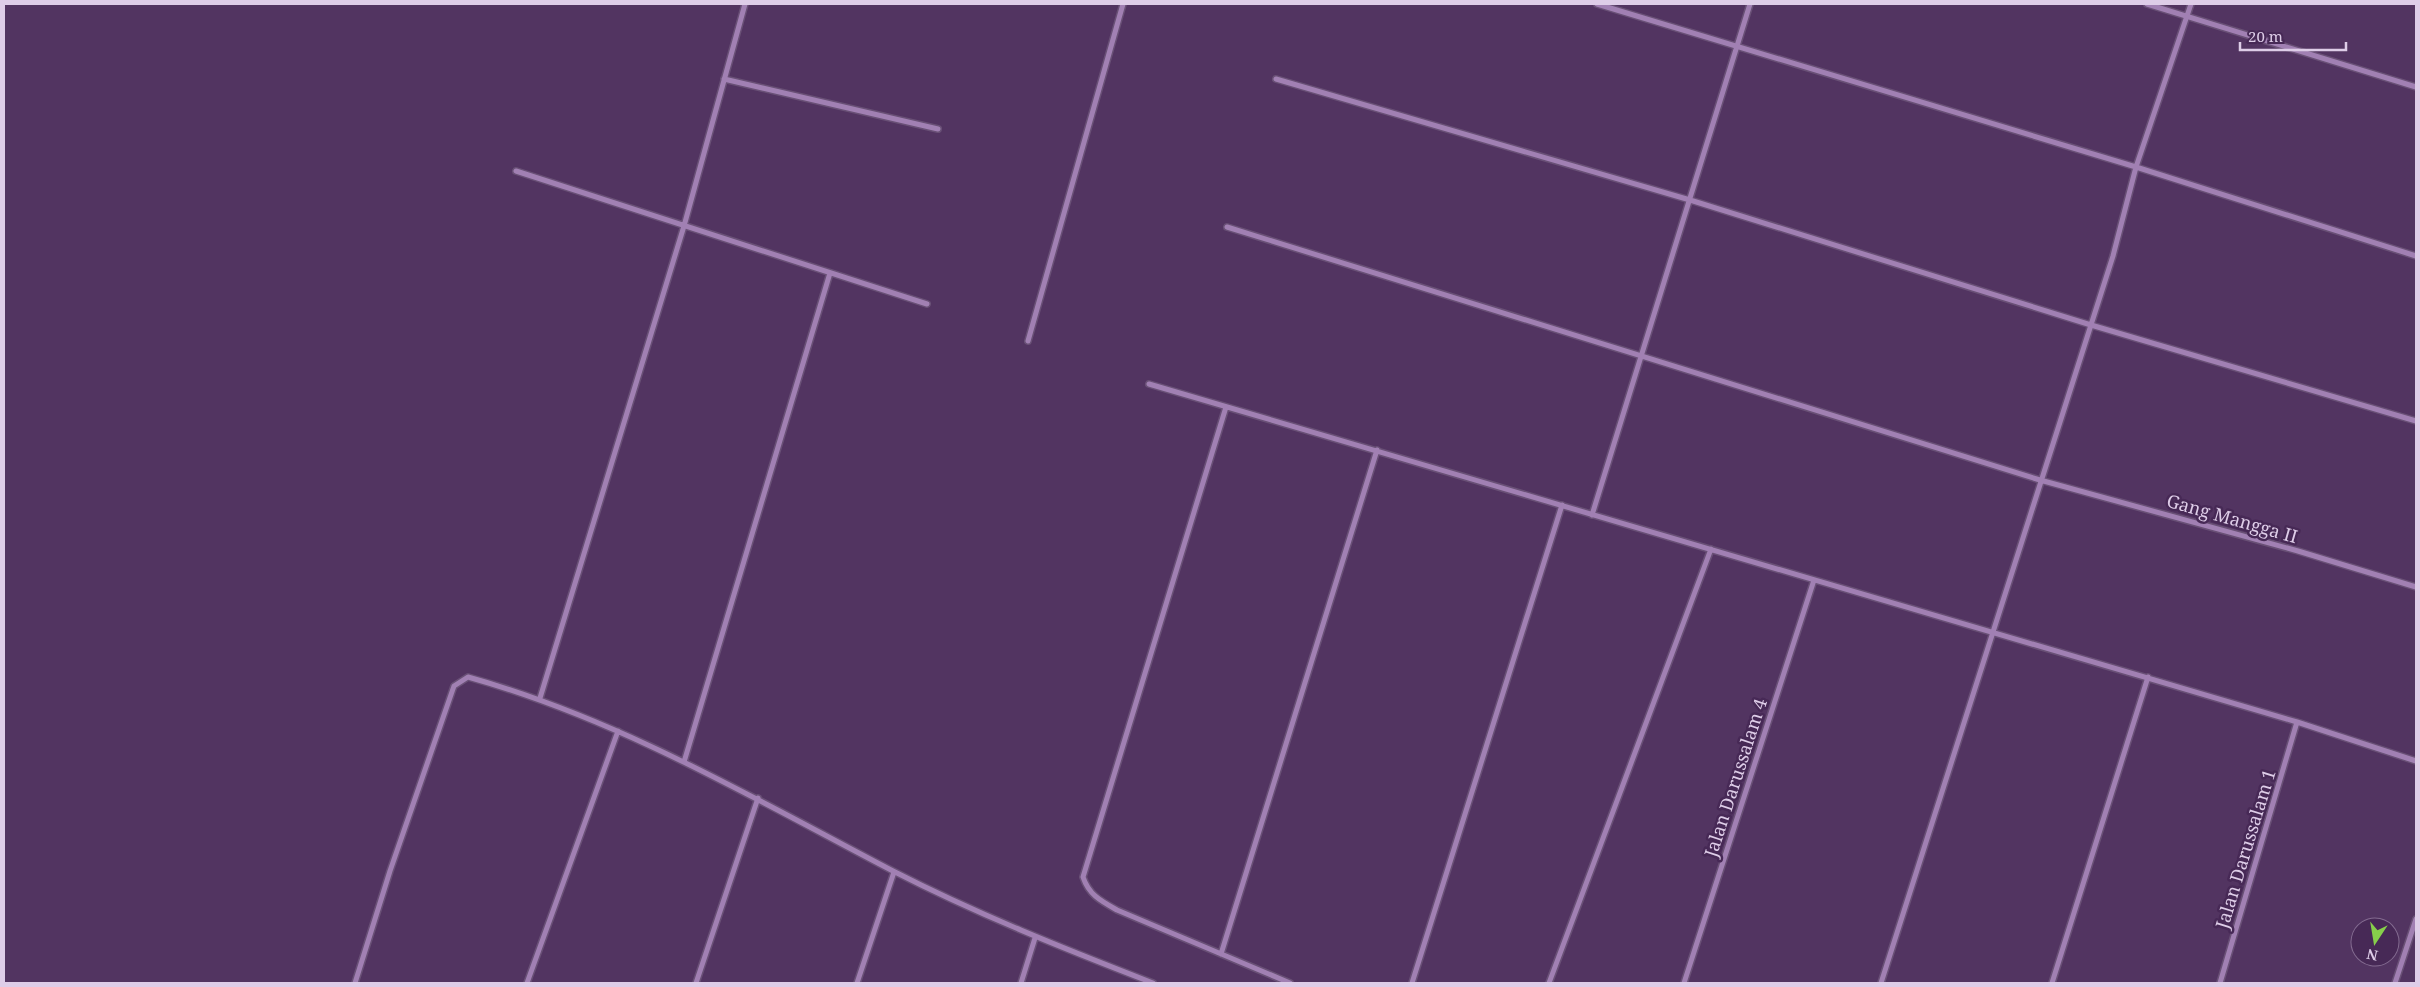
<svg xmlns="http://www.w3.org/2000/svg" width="2420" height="987" viewBox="0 0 2420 987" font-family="'Noto Serif',serif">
<rect width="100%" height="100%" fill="#523461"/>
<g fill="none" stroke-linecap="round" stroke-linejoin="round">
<!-- minor casing -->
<g stroke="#695076" stroke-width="8">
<path id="minor" d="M1597 4 2136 167 2416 256
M2147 4 2416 87
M724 79 938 129
M1276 79 1690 200 2091 325 2416 421
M516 171 927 304
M1227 227 2040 480 2298 551 2416 587
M1028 341 1123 4
M1149 384 2297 722 2416 761
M1226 407 1083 877C1089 895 1101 901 1117 910L1290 983
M1592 515 1750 4
M540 698 684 226 745 4
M684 762 830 273
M1221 954 1377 450
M355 983 390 871 454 686 468 677C619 719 755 799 893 871 977 914 1065 949 1153 983
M527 983 618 731
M696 983 758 798
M857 983 894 872
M1021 983 1035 938
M1412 983 1562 505
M1549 983 1711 549
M1684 983 1814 580
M1881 983 2113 256 2136 167 2191 4
M2052 983 2148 677
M2220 983 2297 722
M2395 983 2416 919"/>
</g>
<!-- minor -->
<use href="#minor" stroke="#a180b3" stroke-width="5"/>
</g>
<g text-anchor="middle" stroke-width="5" stroke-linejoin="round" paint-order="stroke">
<!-- street labels -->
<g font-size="18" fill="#decde8" stroke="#472956">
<text transform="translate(2232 519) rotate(16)" y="6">Gang Mangga II</text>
<text transform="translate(1736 778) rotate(-72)" y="6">Jalan Darussalam 4</text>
<text transform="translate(2246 849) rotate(-73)" y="6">Jalan Darussalam 1</text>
</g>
</g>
<!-- border -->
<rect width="2420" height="987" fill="none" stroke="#decde8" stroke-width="10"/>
<!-- north arrow -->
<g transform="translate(2375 942) rotate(192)"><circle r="24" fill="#472956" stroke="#836b90"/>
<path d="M0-4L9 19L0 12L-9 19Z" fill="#86cf4b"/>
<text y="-8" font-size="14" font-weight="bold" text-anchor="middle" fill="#decde8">N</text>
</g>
<!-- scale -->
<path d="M2240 42v8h106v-8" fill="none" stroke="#decde8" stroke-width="2.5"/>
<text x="2248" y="42" font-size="15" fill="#decde8" stroke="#472956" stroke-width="4" paint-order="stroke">20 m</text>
</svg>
